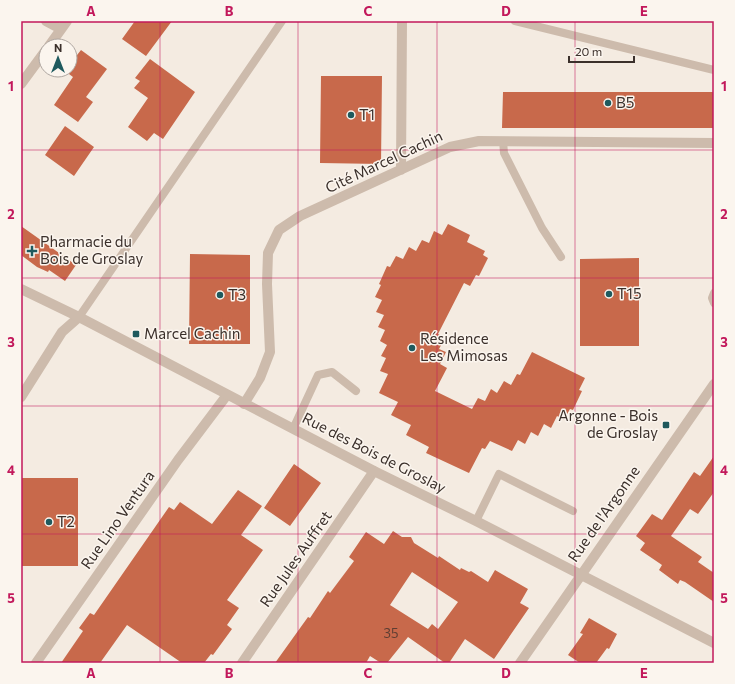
<svg xmlns="http://www.w3.org/2000/svg" width="735" height="684" viewBox="0 0 735 684" font-family="Commissioner,sans-serif">
<rect width="100%" height="100%" fill="#f4ebe1"/>
<!-- building -->
<path fill="#c8694b" fill-rule="evenodd" d="M135 21H172L146 56 122 39Z
M81 50 107 69 86 97 93 102 78 122 54 105 73 77 65 71 70 70V64Z
M150 59 195 92 163 139 154 133 147 141 128 127 148 98 134 88 140 81 135 78Z
M321 76H382L381 164 320 163Z
M503 92H714V128H502Z
M65 126 94 147 74 176 45 155Z
M448 224 470 235 467 242 485 251 483 255 488 258 479 276 476 275 470 286 464 283 438 334 445 338 439 349 446 352 440 364 447 368 435 391 472 409 478 398 485 401 491 389 497 393 504 381 511 385 517 374 520 375 532 352 585 378 579 390 582 391 573 410 570 409 564 420 557 416 551 428 544 424 538 436 531 432 525 444 518 440 512 451 490 441 485 449 482 448 469 473 426 453 429 447 406 435 411 425 391 415 398 402 379 393 388 374 380 371 386 358 381 356 387 345 380 341 385 330 378 327 384 315 376 312 382 300 375 297 381 285 379 284 387 266 390 267 396 256 403 259 409 247 416 251 422 240 429 243 434 231 442 235Z
M21 226 76 265 65 281 49 270 48 272 37 267 21 255Z
M190 254 250 255V344H189Z
M639 258V346H580V259Z
M714 456V492L698 514 690 509 671 536 702 557 698 562 714 573V602L685 582 680 580 678 584 659 570 662 565 640 550 645 543 636 536 652 514 662 520 694 472 700 476Z
M294 464 321 483 290 526 264 508Z
M21 478H78V566H21Z
M238 490 262 506 241 535 263 550 227 600 239 608 227 625 232 629 213 655 211 654 204 663H182L127 625 100 663H61L83 631 79 628 90 613 94 615 169 507 174 510 180 502 212 524Z
M393 531 402 537H411L414 543 438 558 439 556 460 570 461 568 469 572 471 571 488 582 495 570 528 589 520 603 529 608 494 659 465 639 449 663H445L408 637 387 663H381L370 656 366 663H275L308 617 310 618 328 591 330 593 354 561 349 557 366 532 384 544ZM412 572 458 602 438 629 432 624 428 629 390 605Z
M589 618 617 634 609 649 607 648 596 663H580L568 655 583 634 580 633Z"/>
<g fill="none" stroke-linecap="round" stroke-linejoin="round">
<!-- service -->
<path stroke="#cdbbac" stroke-width="8" d="M515 21 714 70
M503 141 504 153 542 228 561 257
M714 293 712 298 714 303
M79 317 282 21
M293 429 318 375 332 372 356 391
M476 521 499 474 573 511"/>
<!-- minor -->
<path stroke="#cdbbac" stroke-width="10" d="M46 21 61 29
M49 46 67 21
M21 84 46 50
M401 170 402 21
M21 397 62 332 79 317
M244 404 260 378 270 352 267 284 268 253 279 230 300 216 450 147 479 141 714 143
M36 663 178 460 227 395
M242 663 374 471
M520 663 714 384"/>
<!-- tertiary -->
<path stroke="#cdbbac" stroke-width="10" d="M21 289 79 317 374 471 476 521 714 643"/>
</g>
<!-- grid -->
<path fill="none" stroke="#c2185b" stroke-width="1" stroke-opacity="0.55" d="M160 21V663M298 21V663M437 21V663M575 21V663M21 150H714M21 278H714M21 406H714M21 534H714"/>
<!-- markers -->
<g fill="#1f5a5e" stroke="#fbf5ee" stroke-width="1.5">
<circle cx="608" cy="103" r="4"/>
<circle cx="351" cy="115" r="4"/>
<path d="M30 245h4v4h4v4h-4v4h-4v-4h-4v-4h4z"/>
<circle cx="609" cy="294" r="4"/>
<circle cx="220" cy="295" r="4"/>
<rect x="132" y="330" width="8" height="8" rx="2"/>
<circle cx="412" cy="348" r="4"/>
<rect x="662" y="421" width="8" height="8" rx="2"/>
<circle cx="49" cy="522" r="4"/>
</g>
<g text-anchor="middle" stroke-width="3" stroke-linejoin="round" paint-order="stroke">
<!-- number labels -->
<g font-size="13" fill="#5e3e33">
<text x="391" y="638">35</text>
</g>
<!-- poi labels -->
<g font-size="15" fill="#3b302b" stroke="#fbf5ee" text-anchor="start">
<text x="616" y="108">B5</text>
<text x="359" y="120">T1</text>
<text x="40" y="247">Pharmacie du<tspan x="40" dy="17">Bois de Groslay</tspan></text>
<text x="617" y="299">T15</text>
<text x="228" y="300">T3</text>
<text x="144" y="339">Marcel Cachin</text>
<text x="420" y="344">Résidence<tspan x="420" dy="17">Les Mimosas</tspan></text>
<text x="658" y="421" text-anchor="end">Argonne - Bois<tspan x="658" dy="17">de Groslay</tspan></text>
<text x="57" y="527">T2</text>
</g>
<!-- street labels -->
<g font-size="15" fill="#3b302b" stroke="#fbf5ee">
<text transform="translate(384 162) rotate(-25)" y="5">Cité Marcel Cachin</text>
<text transform="translate(374 453) rotate(27)" y="5">Rue des Bois de Groslay</text>
<text transform="translate(604 514) rotate(-55)" y="5">Rue de l'Argonne</text>
<text transform="translate(118 520) rotate(-55)" y="5">Rue Lino Ventura</text>
<text transform="translate(296 559) rotate(-55)" y="5">Rue Jules Auffret</text>
</g>
</g>
<!-- border -->
<rect width="735" height="684" fill="none" stroke="#fbf5ee" stroke-width="44"/>
<!-- north arrow -->
<g transform="translate(58 58)"><circle r="19" fill="#fbf5ee" stroke="#aea6a0"/>
<path d="M0-3L7 15L0 10L-7 15Z" fill="#1f5a5e"/>
<text y="-6" font-size="11" font-weight="bold" text-anchor="middle" fill="#3b302b">N</text>
</g>
<!-- scale -->
<path d="M569 56v6h65v-6" fill="none" stroke="#3b302b" stroke-width="2"/>
<text x="575" y="56" font-size="12" fill="#3b302b" stroke="#fbf5ee" stroke-width="3" paint-order="stroke">20 m</text>
<rect x="22" y="22" width="691" height="640" fill="none" stroke="#c2185b" stroke-width="1.5"/>
<g font-size="13" text-anchor="middle" font-weight="bold" fill="#c2185b">
<text x="91" y="16">A</text>
<text x="229" y="16">B</text>
<text x="368" y="16">C</text>
<text x="506" y="16">D</text>
<text x="644" y="16">E</text>
<text x="11" y="91">1</text>
<text x="724" y="91">1</text>
<text x="11" y="219">2</text>
<text x="724" y="219">2</text>
<text x="11" y="347">3</text>
<text x="724" y="347">3</text>
<text x="11" y="475">4</text>
<text x="724" y="475">4</text>
<text x="11" y="603">5</text>
<text x="724" y="603">5</text>
<text x="91" y="678">A</text>
<text x="229" y="678">B</text>
<text x="368" y="678">C</text>
<text x="506" y="678">D</text>
<text x="644" y="678">E</text>
</g>
</svg>
